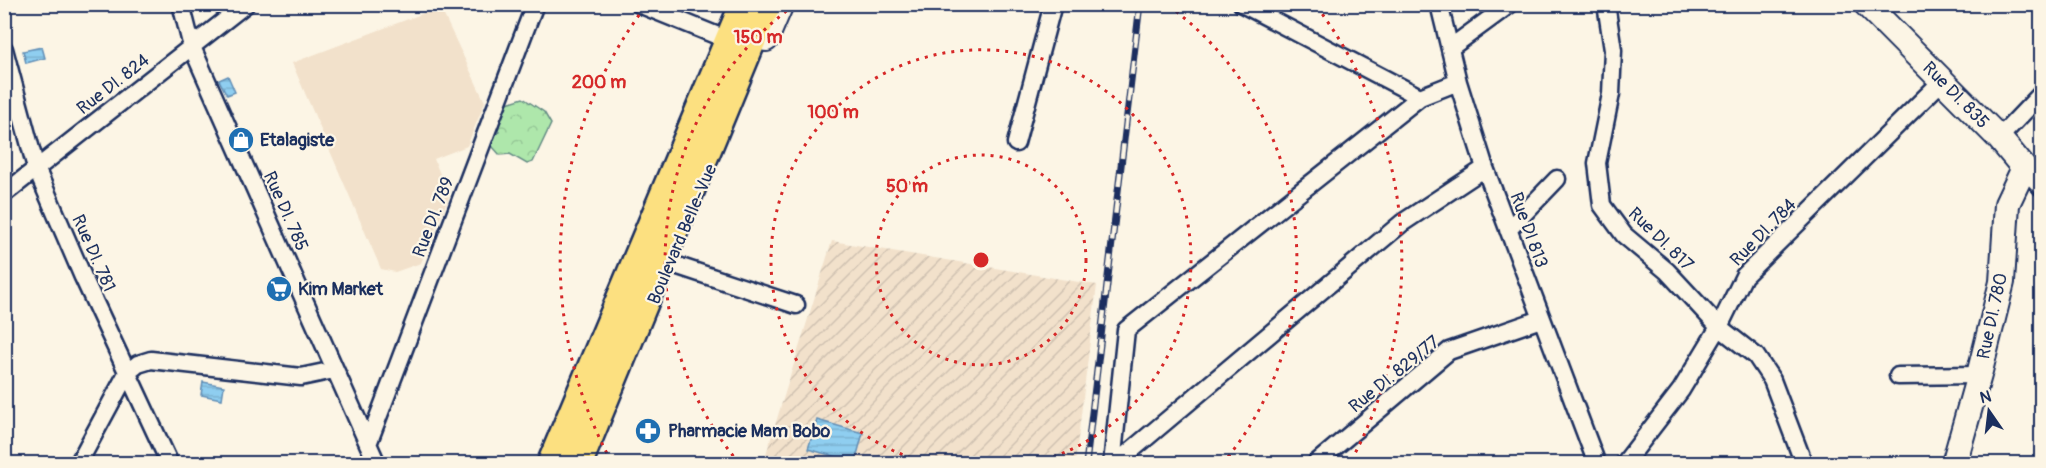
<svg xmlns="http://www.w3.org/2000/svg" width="2046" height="468" viewBox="0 0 2046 468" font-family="Pangolin,sans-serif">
<defs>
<pattern id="industrial-furrows" width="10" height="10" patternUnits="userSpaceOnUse" patternTransform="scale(1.5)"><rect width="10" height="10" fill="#f2e1cb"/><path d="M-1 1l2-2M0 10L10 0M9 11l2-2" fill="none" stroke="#cfc1b1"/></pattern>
<pattern id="forest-crowns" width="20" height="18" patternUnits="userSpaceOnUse" patternTransform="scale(1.5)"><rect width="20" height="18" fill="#aee7ab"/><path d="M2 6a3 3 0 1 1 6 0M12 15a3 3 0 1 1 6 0" fill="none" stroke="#95c696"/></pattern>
<pattern id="water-rules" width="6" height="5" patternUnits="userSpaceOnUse" patternTransform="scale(1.5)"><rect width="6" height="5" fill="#8fcef0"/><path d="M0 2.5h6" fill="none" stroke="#7bb1d0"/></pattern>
</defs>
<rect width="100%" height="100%" fill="#fcf5e5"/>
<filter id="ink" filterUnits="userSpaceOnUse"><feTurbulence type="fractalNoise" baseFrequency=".0167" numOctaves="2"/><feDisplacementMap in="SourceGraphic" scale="12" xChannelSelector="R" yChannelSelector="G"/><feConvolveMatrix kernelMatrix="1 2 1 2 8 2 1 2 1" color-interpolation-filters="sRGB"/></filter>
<g filter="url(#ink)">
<!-- built -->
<path fill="#f2e1cb" d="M440 7 485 102 467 146 434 159 449 197 421 263 395 272 381 269 292 63Z"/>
<!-- industrial -->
<path fill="url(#industrial-furrows)" d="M832 241 1097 285 1075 463 763 464Z"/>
<!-- forest -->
<path fill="url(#forest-crowns)" stroke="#648b84" stroke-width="1.5" d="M523 98 544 112 551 124 533 162 527 164 510 154 500 155 492 146 490 138 499 132 495 120 503 113 504 104Z"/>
<!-- water -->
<path fill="url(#water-rules)" stroke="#618eb6" stroke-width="1.5" d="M42 47 45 58 26 63 23 51Z
M228 76 235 92 227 95 219 80Z
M203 382 224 386 222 399 201 395Z
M817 420 863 433 855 462 808 449Z"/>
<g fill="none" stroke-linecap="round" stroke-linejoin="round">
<!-- street casing -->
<g stroke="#1b2f5e" stroke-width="21">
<path id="street" d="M181 4 192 47 377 464
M639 4 718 36
M1242 4 1420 97
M1439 4 1458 82 1485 168 1597 464
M1606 4 1613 50 1611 94 1597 163 1602 205 1624 235 1667 271 1719 327 1756 356 1772 380 1804 464
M1450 48 1510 4
M4 49 36 168 83 277 170 464
M1999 138 2042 93
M1016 143 1053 4
M2024 168 2042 188
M4 194 246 4
M1508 230 1557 179
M669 263 796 305
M1898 376 1979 375
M368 444 535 4
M78 464 127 373 138 364 151 360 301 377 334 370
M1112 464 1126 330 1420 97 1458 82
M1115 464 1402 223 1485 168
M1315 464 1449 351 1541 319
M1624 464 1681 390 1719 327 1744 276 1941 82"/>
</g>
<!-- secondary casing -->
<g stroke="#1b2f5e" stroke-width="28">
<g id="secondary">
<path id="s1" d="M1866 4 1999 138 2024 168 2007 204 2002 282 1979 375 1954 464"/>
<path d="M766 39 781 4"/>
</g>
</g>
<!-- primary casing -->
<g stroke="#1b2f5e" stroke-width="32">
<path id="primary" d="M551 464 744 4
M578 464 767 4"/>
</g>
<!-- street -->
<use href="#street" stroke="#fcf5e5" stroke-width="16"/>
<!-- secondary -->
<use href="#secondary" stroke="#fcf5e5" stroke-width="24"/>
<!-- primary -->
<use href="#primary" stroke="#fce080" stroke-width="27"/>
<!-- rail casing -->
<g stroke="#1b2f5e" stroke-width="7">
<path id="rail" d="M1086 464 1140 4"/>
</g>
<!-- rail -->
<use href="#rail" stroke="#fcf5e5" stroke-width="4.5" stroke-dasharray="14" stroke-linecap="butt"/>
</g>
</g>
<!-- distance rings -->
<g fill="none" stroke="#d62828" stroke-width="3" stroke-dasharray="3 6">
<circle cx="981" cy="260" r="105"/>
<path d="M928 463A210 210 0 1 1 1034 463"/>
<path d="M739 463A316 316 0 0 1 793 6M1169 6A316 316 0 0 1 1223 463"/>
<path d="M611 461A421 421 0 0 1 645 7M1317 7A421 421 0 0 1 1351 461"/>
</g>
<!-- icons -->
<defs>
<g id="shop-disc" transform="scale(1.35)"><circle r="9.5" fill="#1f6fb2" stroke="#fcf5e5"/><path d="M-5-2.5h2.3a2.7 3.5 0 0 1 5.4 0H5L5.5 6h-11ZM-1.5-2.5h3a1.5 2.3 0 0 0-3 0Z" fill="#fff"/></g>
<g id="supermarket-disc" transform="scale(1.35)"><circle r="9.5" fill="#1f6fb2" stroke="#fcf5e5"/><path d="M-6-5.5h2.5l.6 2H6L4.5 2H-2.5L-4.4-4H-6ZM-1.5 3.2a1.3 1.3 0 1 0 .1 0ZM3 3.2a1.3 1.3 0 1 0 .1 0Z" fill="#fff"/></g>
<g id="pharmacy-disc" transform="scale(1.35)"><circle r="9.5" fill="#1f6fb2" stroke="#fcf5e5"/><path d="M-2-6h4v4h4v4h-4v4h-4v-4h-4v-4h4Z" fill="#fff"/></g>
</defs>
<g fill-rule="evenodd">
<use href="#shop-disc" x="241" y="140"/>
<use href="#supermarket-disc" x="279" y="289"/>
<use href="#pharmacy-disc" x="648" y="431"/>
</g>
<g text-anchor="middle" stroke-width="4.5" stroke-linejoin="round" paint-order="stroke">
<!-- street labels -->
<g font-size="18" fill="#1b2f5e" stroke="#fcf5e5">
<text transform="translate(113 84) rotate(-38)" y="6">Rue DI. 824</text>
<text dy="6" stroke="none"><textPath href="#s1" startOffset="128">Rue DI. 835</textPath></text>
<text transform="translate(286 211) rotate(66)" y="6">Rue DI. 785</text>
<text transform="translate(433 217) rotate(-69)" y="6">Rue DI. 789</text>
<text transform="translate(1529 230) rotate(70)" y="6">Rue DI 813</text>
<text transform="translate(1763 232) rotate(-46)" y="6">Rue DI. 784</text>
<text transform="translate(682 234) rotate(-67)" y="6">Boulevard Belle-Vue</text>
<text transform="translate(1661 239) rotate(44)" y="6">Rue DI. 817</text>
<text transform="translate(94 253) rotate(66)" y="6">Rue DI. 781</text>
<text transform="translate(1992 316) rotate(-78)" y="6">Rue DI. 780</text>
<text transform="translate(1394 374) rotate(-39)" y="6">Rue DI. 829/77</text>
</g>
<!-- poi labels -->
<g font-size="18" font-weight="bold" fill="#1b2f5e" stroke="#fcf5e5" text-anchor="start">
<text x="260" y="146">Etalagiste</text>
<text x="298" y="295">Kim Market</text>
<text x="668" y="437">Pharmacie Mam Bobo</text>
</g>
</g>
<circle cx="981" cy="260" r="9" fill="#d62828" stroke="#fcf5e5" stroke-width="3"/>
<g font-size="18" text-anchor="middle" font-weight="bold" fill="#d62828" stroke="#fcf5e5" stroke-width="4.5" stroke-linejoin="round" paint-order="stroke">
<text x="758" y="43">150 m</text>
<text x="599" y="88">200 m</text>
<text x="833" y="118">100 m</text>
<text x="907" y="192">50 m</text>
</g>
<!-- margin -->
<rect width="2046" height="468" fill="none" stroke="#fcf5e5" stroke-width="24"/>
<rect x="12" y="12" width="2022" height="444" fill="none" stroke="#1b2f5e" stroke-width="2" filter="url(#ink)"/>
<!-- north arrow -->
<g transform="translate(1989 411) rotate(346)" stroke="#fcf5e5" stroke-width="4.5" paint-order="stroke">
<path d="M0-4.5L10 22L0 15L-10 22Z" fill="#1b2f5e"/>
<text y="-9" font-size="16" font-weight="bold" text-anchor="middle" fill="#1b2f5e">N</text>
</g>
</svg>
